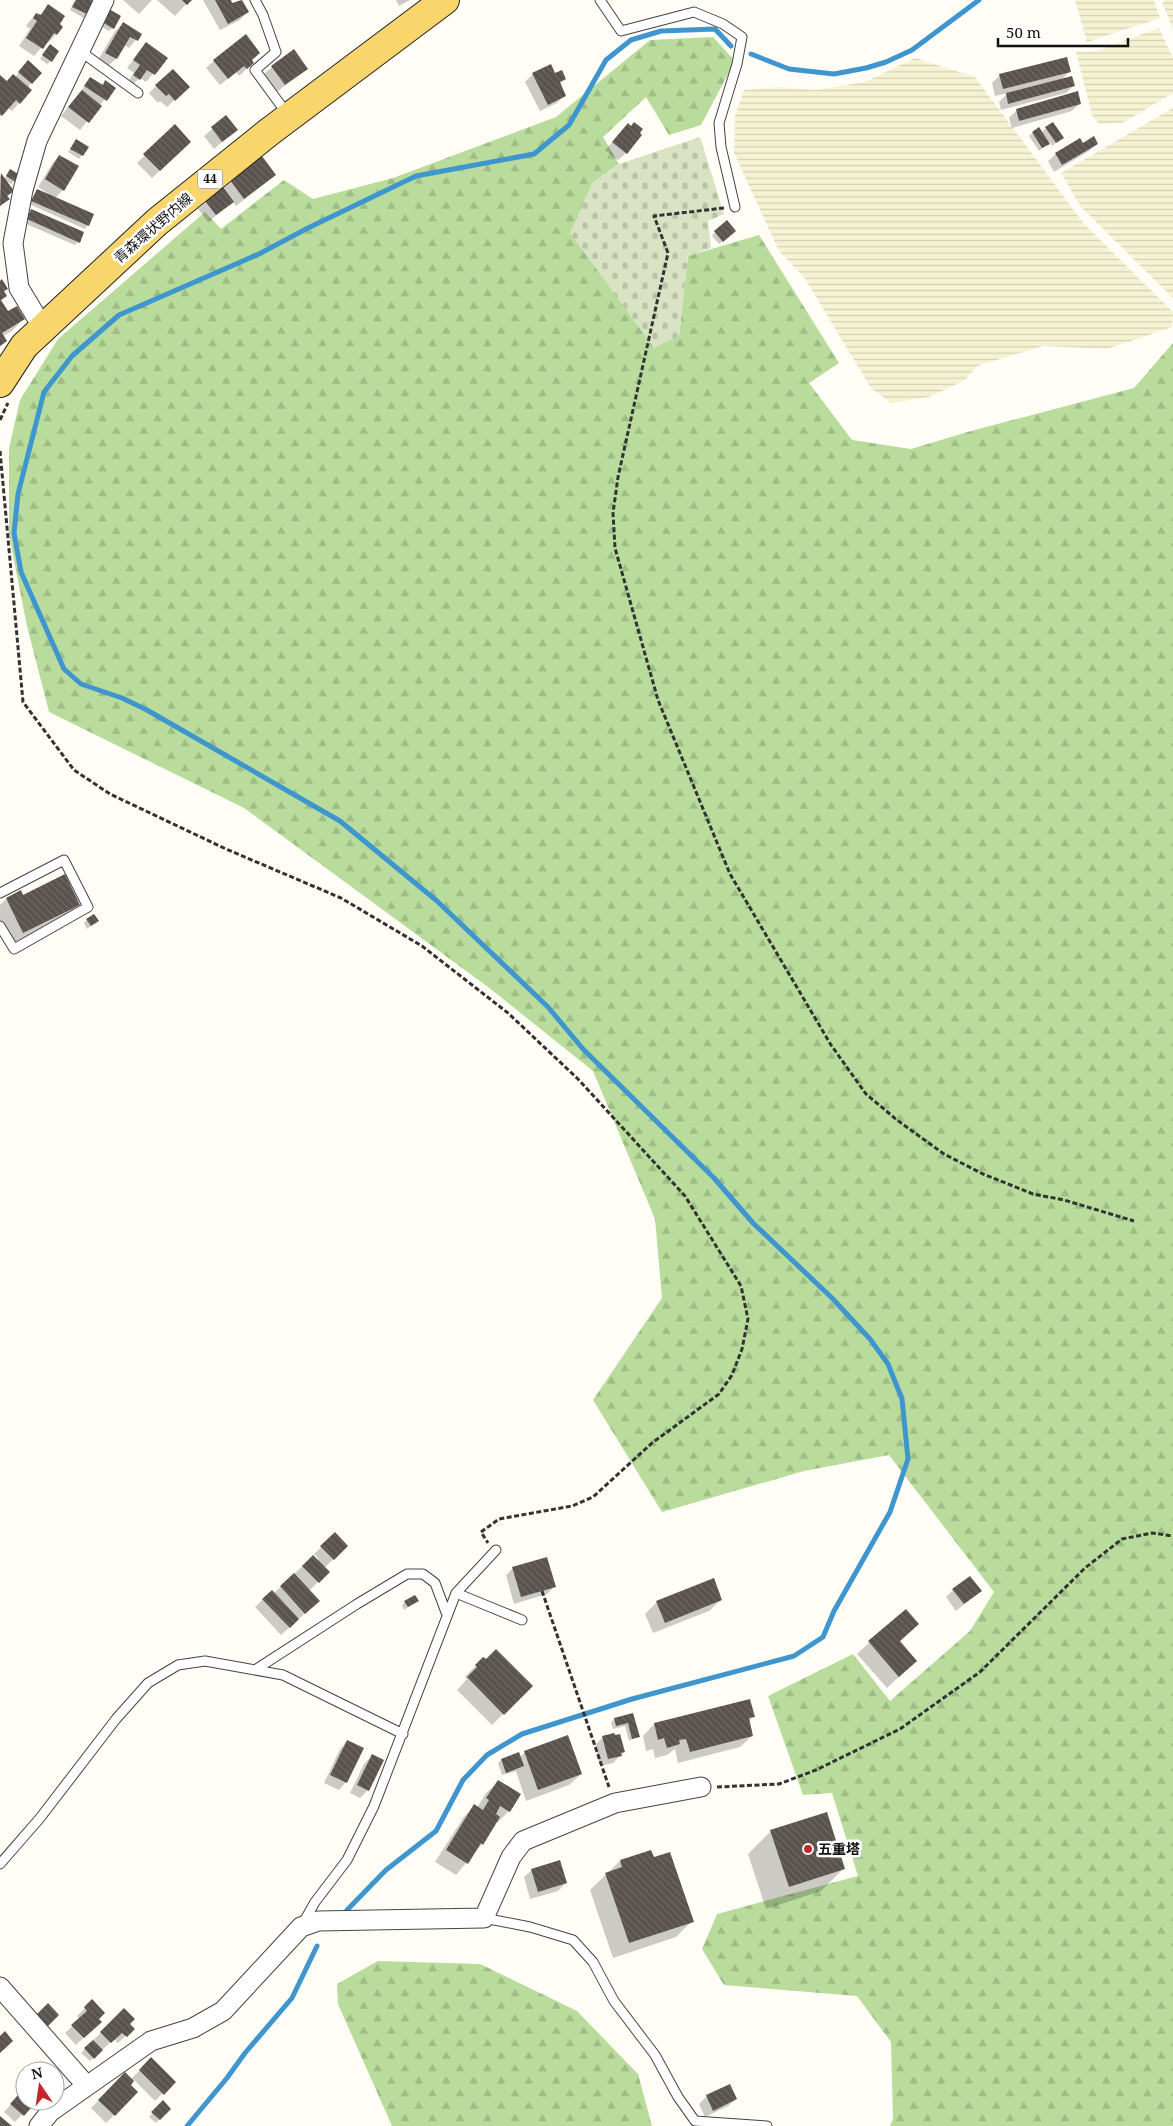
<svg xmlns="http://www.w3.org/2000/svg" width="1173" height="2126" viewBox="0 0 1173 2126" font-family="'Noto Serif','Noto Sans JP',serif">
<defs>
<pattern id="farmland-rules" width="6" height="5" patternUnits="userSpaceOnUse" patternTransform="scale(1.25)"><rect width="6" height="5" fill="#f6f3d4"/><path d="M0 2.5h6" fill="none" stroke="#d2cfb5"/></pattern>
<pattern id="forest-firs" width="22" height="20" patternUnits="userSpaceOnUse" patternTransform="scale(1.25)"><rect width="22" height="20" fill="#b9dc9c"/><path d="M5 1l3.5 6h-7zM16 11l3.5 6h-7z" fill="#9ebc85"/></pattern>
<pattern id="cemetery-stones" width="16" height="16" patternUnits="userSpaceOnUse" patternTransform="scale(1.25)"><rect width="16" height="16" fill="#d9e3c4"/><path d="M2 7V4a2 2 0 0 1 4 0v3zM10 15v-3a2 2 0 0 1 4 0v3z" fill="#b9c2a7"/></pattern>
<pattern id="building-back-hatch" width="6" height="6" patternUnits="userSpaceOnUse" patternTransform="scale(1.25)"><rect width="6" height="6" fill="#5a524d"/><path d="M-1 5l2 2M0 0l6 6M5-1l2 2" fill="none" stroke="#6d6662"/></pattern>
</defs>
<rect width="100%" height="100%" fill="#fffdf5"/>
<!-- farmland -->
<path fill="url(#farmland-rules)" d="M1075 0H1154L1160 18 1087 42Z
M1166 0H1173V29L1162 2Z
M1159 28 1173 58V93L1122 123 1099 124 1092 115 1076 52 1096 51Z
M915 58 975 77 1084 224 1173 312 1172 327 1107 349 1043 346 977 366 965 380 929 397 891 403 871 388 804 277 779 251 734 153 735 116 744 90 779 87 816 90 865 82Z
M1173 108V298L1081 207 1061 173Z"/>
<!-- forest -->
<path fill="url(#forest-firs)" d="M713 37 735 61 701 125 669 135 646 97 603 137 619 164 592 183 679 335 688 256 759 235 839 363 809 383 852 440 911 449 971 431 1134 388 1173 343V2126H890L893 2119 891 2042 857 1996 724 1985 702 1949 717 1914 858 1876 832 1793 803 1795 768 1696 853 1654 890 1701 970 1631 994 1592 889 1455 804 1471 662 1512 593 1400 662 1298 655 1219 593 1071 488 987 244 808 49 712 27 626 9 535V448L20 400 58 339 205 212 221 229 284 180 313 199 393 178 556 117 650 40Z
M378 1961 480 1964 577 2011 638 2074 652 2126H392L338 2004 337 1984Z"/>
<!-- cemetery -->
<path fill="url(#cemetery-stones)" d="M700 137 724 214 708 221 711 248 688 256 679 336 654 348 570 233 592 183 619 164Z"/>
<!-- shadow -->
<path fill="#0003" d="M75 0H89L88 14 84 18 70 10Z
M123 0H152L139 14Z
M157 0H190L175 16Z
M203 0H229L232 4 241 0 247 12 240 20 220 30Z
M396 0H410L399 6Z
M49 6 58 25 56 34 49 42 47 41 34 56 19 46 30 29 26 26 29 22 36 14 39 16Z
M106 14 113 28 109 31 99 25Z
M123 24 141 34 129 48 124 45 116 59 108 66 98 60 115 31Z
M146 44 166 58 146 82 140 78 131 86 127 83 134 73 127 68Z
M47 49 51 61 47 64 40 59Z
M214 61H251L253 63 239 76 236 72 220 85 206 68Z
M25 65 31 83 19 103 12 111 8 108 0 117V78L7 82 15 77Z
M272 67 306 68 277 92 264 74Z
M1069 72 1061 80 1073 86 1066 93 1001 110 999 102 1008 93 995 96 992 83 1000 75Z
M533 74 565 79 559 84 565 95 557 103 540 111 525 82Z
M91 78 102 86 105 82 114 88 80 130 61 116Z
M156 86 188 87 167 107 160 101 158 103 149 93Z
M1080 103 1072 111 1012 128 1009 118 1017 110Z
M226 117 236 130 214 149 204 136Z
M628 125 626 153 618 160 605 150Z
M175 126 189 142 152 178 137 163Z
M1046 128 1062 138 1052 146 1050 142 1039 151 1029 136 1038 129 1041 133Z
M76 141 82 155 79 159 68 152Z
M1097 144 1089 151 1054 172 1048 161 1056 154Z
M59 156 63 190 55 198 88 225 85 229 29 204 37 190 48 195 49 194 38 187 52 164Z
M261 158 275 175 236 206 233 202 208 222 198 209Z
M7 174 15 181 11 184 5 180 12 191 0 207V175L4 179Z
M31 211 78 242 75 245 24 223Z
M715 232 731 234 719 244 712 236Z
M0 282 5 296 0 301 7 313 23 319 12 331 3 336 6 341 0 347Z
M23 896 79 904 67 916 11 944 0 921V905L6 899Z
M87 920 97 921 87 929 84 923Z
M335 1534 339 1554 324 1568 328 1572 309 1591 311 1608 281 1635 255 1607 271 1592 273 1594 313 1556 317 1561 319 1559 314 1554Z
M513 1568 554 1587 547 1594 514 1604 506 1575Z
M953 1590 980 1591 956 1611 946 1597Z
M721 1600 709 1611 653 1633 645 1614 657 1602Z
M417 1601 404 1610 402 1605 405 1602Z
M905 1610 918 1624 899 1642 904 1672 887 1688 857 1654Z
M483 1658 531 1686 492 1725 457 1690 467 1679 465 1677Z
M749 1700 754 1716 748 1722 752 1736 740 1747 678 1763 675 1749 667 1755 655 1758 653 1749 646 1751 643 1736 654 1724Z
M632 1714 638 1736 629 1741 625 1726 613 1729 611 1722 615 1719Z
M603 1737 624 1752 613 1763 600 1766 595 1745Z
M347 1742 346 1782 339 1790 324 1783 340 1749Z
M525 1752 581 1774 569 1785 526 1801 516 1771 502 1775 498 1763 501 1760 520 1757Z
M372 1756 368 1790 360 1798 350 1793 364 1764Z
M498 1782 519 1795 509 1811 497 1823 496 1822 482 1844 456 1875 435 1862 463 1818 474 1806 477 1808 486 1793Z
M771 1831 844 1868 821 1891 766 1909 748 1854Z
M620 1861 692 1921 676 1937 613 1958 590 1890Z
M532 1870 566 1883 558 1891 530 1899 524 1877Z
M92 2001 97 2019 92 2029 76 2045 65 2033 80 2019 77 2016Z
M124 2009 129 2024 133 2029 118 2043 114 2039 90 2061 81 2053Z
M151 2059 174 2082 155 2101 134 2080 129 2085 137 2092 106 2123 91 2108 125 2074 131 2079Z
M729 2085 736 2099 728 2106 705 2117 699 2104 707 2096Z
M25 2089V2101H35L15 2122 4 2112Z
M163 2102 169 2109 156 2123 149 2117Z"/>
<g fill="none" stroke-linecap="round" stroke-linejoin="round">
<!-- stream -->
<path stroke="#3f96cf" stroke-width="5" d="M751 54 789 69 834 74 866 68 886 62 912 50 979 0
M347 1910 386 1870 436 1831 463 1780 487 1755 522 1734 632 1699 794 1656 823 1637 834 1611 890 1512 908 1459 902 1399 888 1364 870 1339 832 1298 753 1223 714 1178 583 1049 548 1007 437 901 340 821 147 710 122 698 81 684 64 669 21 572 14 533 18 494 44 392 72 356 119 315 259 254 308 228 416 176 534 154 569 125 606 60 631 40 661 31 715 29 731 46
M187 2126 227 2078 245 2053 292 1998 317 1946"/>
</g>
<!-- building -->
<path fill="url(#building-back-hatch)" d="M76 0H91L95 2 89 15 72 7Z
M182 0H192L187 5Z
M215 0H231L232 3 242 0 249 12 228 24Z
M48 4 65 16 60 24 63 27 57 35 54 33 43 49 26 38 37 21 33 18 36 13 41 15Z
M109 9 121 16 114 29 102 22Z
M123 22 142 34 138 41 130 37 117 59 105 53Z
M246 34 260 53 252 60 254 63 247 69 244 66 228 79 213 60Z
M146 42 168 58 155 75 147 70 140 80 133 75 140 65 133 60Z
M50 44 59 51 52 62 42 55Z
M294 49 308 69 285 85 271 66Z
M1067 57 1071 72 1003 89 999 74Z
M28 60 42 73 32 84 18 72Z
M551 64 555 73 562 70 566 79 560 82 566 96 548 105 532 73Z
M173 69 190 87 175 101 169 94 166 96 155 85Z
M13 74 32 90 20 104 16 100 2 116 0 114V75L7 81Z
M1072 76 1075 86 1008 104 1006 93Z
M90 77 103 85 105 80 116 88 107 101 84 86Z
M82 90 102 106 89 123 68 107Z
M1078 91 1081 104 1019 121 1016 109Z
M226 115 238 130 222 142 211 127Z
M634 122 643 129 640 133 642 135 627 154 612 142 628 123 631 126Z
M1053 122 1064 138 1056 143 1045 127Z
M175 124 191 142 160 171 143 154Z
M1039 127 1050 144 1042 148 1032 132Z
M1094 136 1098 144 1062 165 1055 153 1080 138 1083 143Z
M76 139 89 147 83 156 70 149Z
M59 155 79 166 64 191 45 179Z
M262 156 276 175 244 199 230 180Z
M10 169 20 175 16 182 6 176Z
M1 173 14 191 7 196 10 199 0 206Z
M223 187 234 202 216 215 205 201Z
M37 189 94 214 89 226 31 201Z
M31 209 84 232 80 243 27 219Z
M727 220 736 231 723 242 714 231Z
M2 279 8 289 4 291 7 296 1 300 8 311 17 306 25 319 2 333 7 341 0 346V281Z
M65 874 80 905 23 933 6 898 21 890 23 895Z
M94 914 99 921 91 926 86 919Z
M335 1532 348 1546 334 1560 320 1546Z
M313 1555 330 1572 319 1583 302 1566Z
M547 1557 556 1587 521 1597 512 1567Z
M294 1573 320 1601 305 1614 280 1586Z
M970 1576 982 1591 964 1604 952 1589Z
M714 1578 722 1600 665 1623 656 1601Z
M272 1590 299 1619 290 1628 262 1599Z
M415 1595 419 1601 408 1607 404 1601Z
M906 1609 919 1624 900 1641 917 1661 899 1677 868 1641Z
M496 1649 533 1686 504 1715 467 1677 477 1667 475 1665 483 1657 486 1659Z
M750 1699 755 1717 749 1718 753 1736 690 1752 686 1739 679 1740 680 1744 667 1748 664 1738 658 1740 654 1723Z
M633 1713 640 1737 632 1739 628 1723 616 1726 614 1718Z
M614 1733 615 1735 620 1734 625 1752 621 1753 622 1756 608 1759 602 1736Z
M568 1735 582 1774 538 1790 524 1751Z
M347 1740 364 1748 347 1783 330 1775Z
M519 1752 524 1766 506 1773 501 1759Z
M372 1754 384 1760 369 1791 357 1785Z
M498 1780 521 1794 510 1812 500 1806 496 1814 500 1817 483 1845 481 1843 468 1864 446 1850 474 1804 483 1810 489 1800 486 1798Z
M827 1812 845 1869 789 1887 770 1830Z
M651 1850 654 1857 670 1852 694 1922 629 1943 605 1873 622 1867 620 1860Z
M560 1860 567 1883 538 1892 531 1869Z
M92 1999 105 2013 99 2019 102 2022 84 2038 71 2025 87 2011 84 2007Z
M48 2003 59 2015 48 2026 37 2014Z
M124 2008 135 2019 130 2024 135 2029 127 2037 122 2033 111 2043 100 2032Z
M5 2031 13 2041 0 2053V2036Z
M93 2040 103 2050 94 2059 84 2048Z
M151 2057 176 2082 164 2095 139 2070Z
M125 2072 134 2081 131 2085 138 2092 115 2116 98 2100Z
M730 2084 737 2099 713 2111 706 2095Z
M25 2087V2101H37L24 2116 10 2104Z
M163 2100 171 2109 160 2120 151 2112Z
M0 2116 12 2126H0Z"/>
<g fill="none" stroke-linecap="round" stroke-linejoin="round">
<!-- lane casing -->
<g stroke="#444" stroke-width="11">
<path id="lane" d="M255 0 263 15 276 52 255 70 288 115
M600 0 621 31 694 12 723 24 742 37 737 64 719 123 721 147 735 207
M80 51 138 93
M0 893 64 860 88 907 14 949 0 926
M456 1593 496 1550
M255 1670 357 1604 407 1574H423L435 1583 447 1615
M0 1864 40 1818 116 1719 148 1683 178 1665 205 1661 283 1675 403 1734
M484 1918 530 1927 573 1940 593 1962 614 2001 655 2055 678 2097 695 2121 767 2126
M302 1925 315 1902 347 1860 374 1806 456 1593 522 1620"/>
</g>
<!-- street casing -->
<g stroke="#444" stroke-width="21">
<path id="street" d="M43 328 19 288 13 243 23 190 37 141 104 0
M0 1987 86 2085
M39 2126 50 2112 151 2041 193 2028 223 2011 301 1927 318 1921 484 1918 511 1857 523 1841 615 1803 701 1787"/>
</g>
<!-- primary casing -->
<g stroke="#222" stroke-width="30">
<path id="primary" d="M0 383 24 346 157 222 269 132 445 0"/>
</g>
<!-- path -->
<path stroke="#333" stroke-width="3" stroke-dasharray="5 2.5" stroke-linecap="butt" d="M724 208 654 216 668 253 618 477 613 513 615 548 658 700 730 874 831 1045 866 1094 897 1120 944 1154 983 1174 1033 1194 1064 1200 1134 1221
M0 420 8 403
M0 451 23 702 74 770 110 794 226 849 341 898 422 946 508 1013 578 1079 685 1196 741 1286 748 1319 742 1349 732 1375 719 1394 652 1443 593 1497 572 1506 499 1519 481 1532 488 1543
M542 1591 609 1787
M717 1787 779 1784 816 1770 900 1729 980 1672 1085 1568 1122 1539 1152 1533 1173 1536"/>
<!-- lane -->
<use href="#lane" stroke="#fff" stroke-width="9"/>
<!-- street -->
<use href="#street" stroke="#fff" stroke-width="19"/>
<!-- primary -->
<use href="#primary" stroke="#f9d66b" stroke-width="28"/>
</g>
<!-- markers -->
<circle fill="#c4262e" stroke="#fff" stroke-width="2" cx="808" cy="1849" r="5"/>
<g text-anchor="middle" stroke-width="5" stroke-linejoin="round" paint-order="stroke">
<!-- shield labels -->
<rect fill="#fff" stroke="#585858" stroke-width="1" x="197.5" y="169.5" width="25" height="19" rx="4"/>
<g font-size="12" font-weight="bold" fill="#111">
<text x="210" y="183">44</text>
</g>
<!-- street labels -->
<g font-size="14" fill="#111" stroke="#fff">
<text transform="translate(153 228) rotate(-41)" y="5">青森環状野内線</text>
</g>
<!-- poi labels -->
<g font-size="14" font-weight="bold" fill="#111" stroke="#fff" text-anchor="start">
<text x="818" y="1854">五重塔</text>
</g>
</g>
<!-- north arrow -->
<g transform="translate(40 2086) rotate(347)"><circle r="24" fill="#ffffff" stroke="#a0a0a0"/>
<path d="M0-4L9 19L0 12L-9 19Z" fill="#c4262e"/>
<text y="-8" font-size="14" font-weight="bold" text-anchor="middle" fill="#111111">N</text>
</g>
<!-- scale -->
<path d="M998 38v8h130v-8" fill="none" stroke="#111111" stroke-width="2.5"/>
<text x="1006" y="38" font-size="15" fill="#111111" stroke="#ffffff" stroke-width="4" paint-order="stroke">50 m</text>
</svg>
